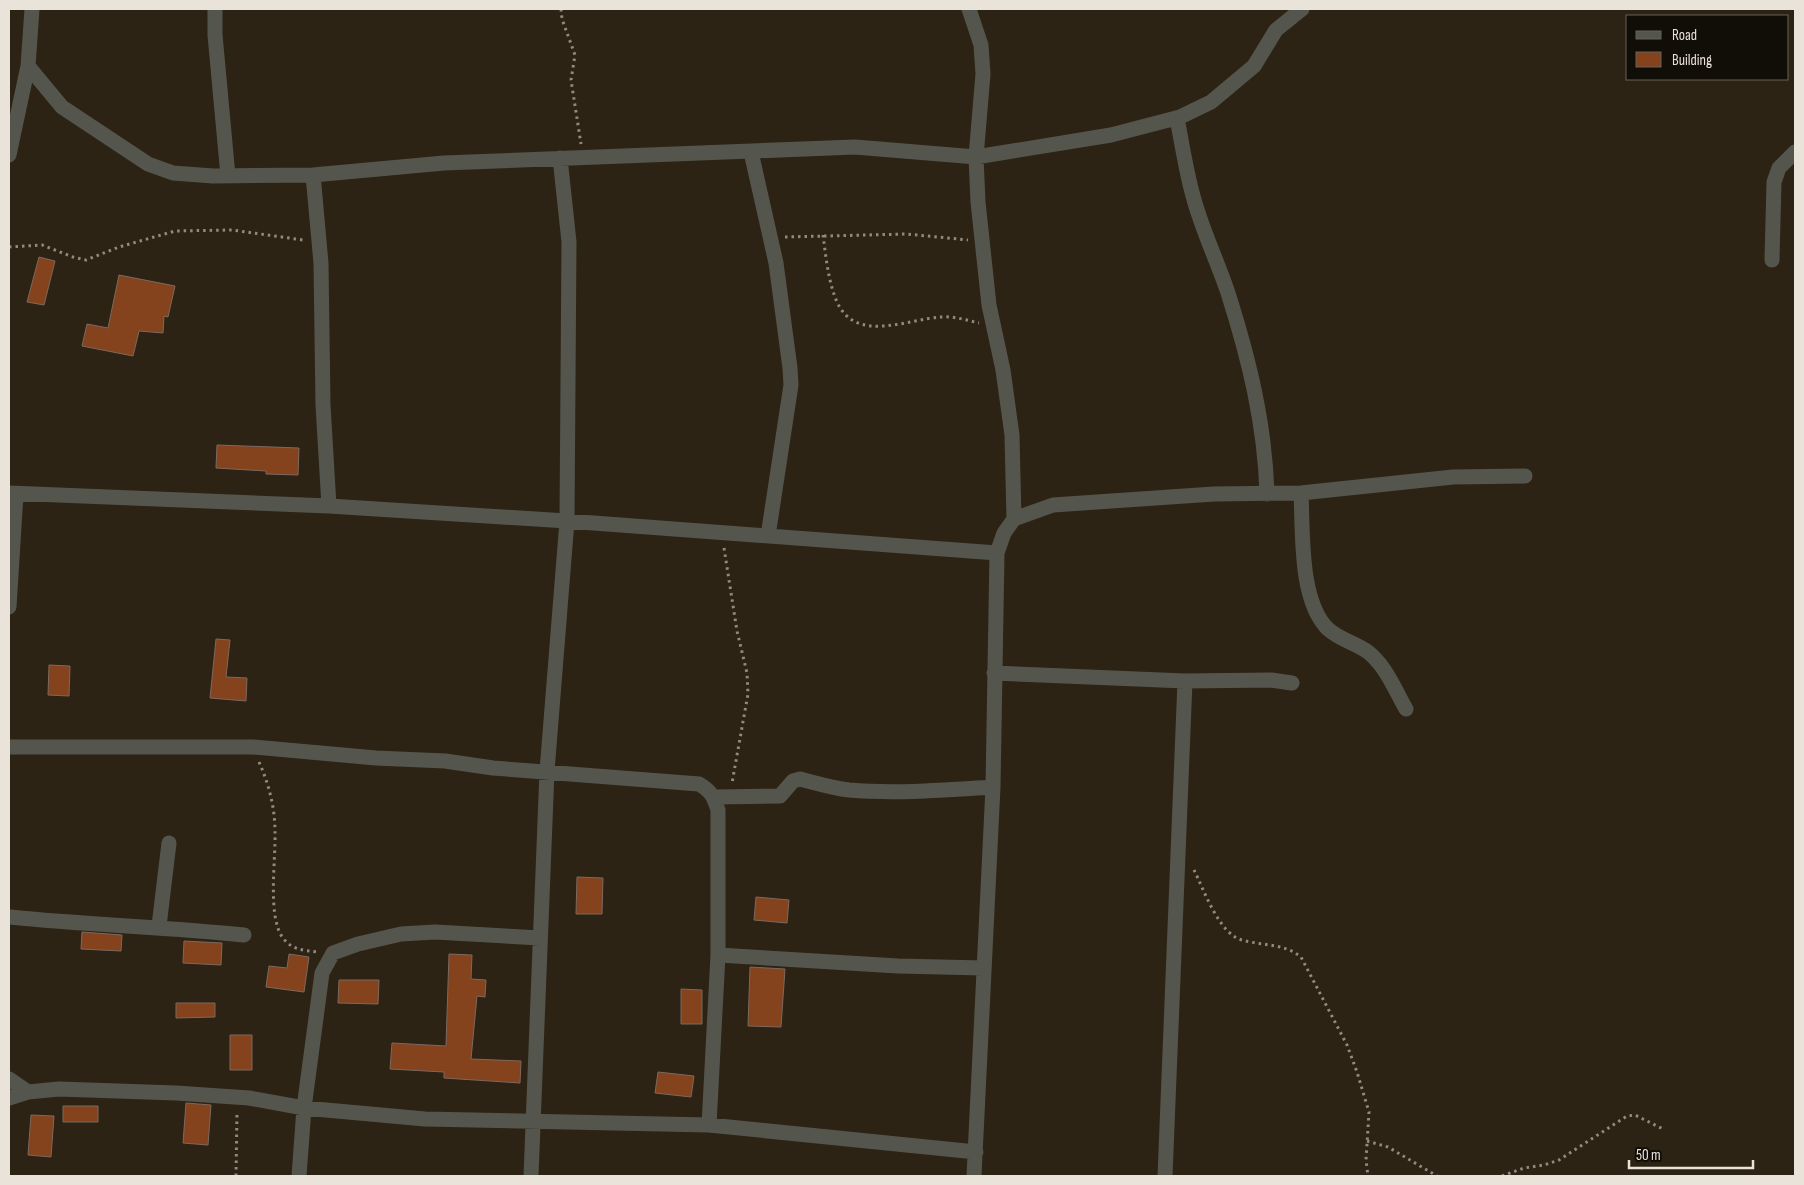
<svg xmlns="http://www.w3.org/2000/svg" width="1804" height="1185" viewBox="0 0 1804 1185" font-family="'Sofia Sans Condensed',sans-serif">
<rect width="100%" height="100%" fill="#2c2314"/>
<!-- building -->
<path fill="#84421d" stroke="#7d695f" d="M39 257 55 261 44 305 27 302Z
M119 275 175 286 168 317 164 316 163 333 139 331 133 356 82 346 87 324 108 328Z
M217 445 299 448 298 475 266 474V471L216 468Z
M216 639 230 640 226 677 247 678 246 701 210 698Z
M49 665 70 666 69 696 48 695Z
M577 877 603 878 602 914H576Z
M756 897 789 900 787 923 754 920Z
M82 932 122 935 121 951 81 949Z
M184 941 222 943 221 965 183 963Z
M289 954 309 957 304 992 266 987 269 966 287 968Z
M449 954 472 955 471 979 486 980 485 997 477 996 471 1059 521 1061 520 1083 444 1078V1072L390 1069 392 1043 446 1046Z
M750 967 785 969 781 1027 748 1026Z
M339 980H379L378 1004 338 1003Z
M681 989 702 990V1024H681Z
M176 1003H215V1017L176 1018Z
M230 1035H252V1070H230Z
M658 1072 694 1076 691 1097 655 1093Z
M186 1103 211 1105 208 1145 183 1143Z
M63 1106H98V1122H63Z
M31 1115 54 1116 51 1157 28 1155Z"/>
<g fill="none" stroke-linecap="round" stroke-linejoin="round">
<!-- path -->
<path stroke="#928a7e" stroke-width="3" stroke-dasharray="2.5 4" stroke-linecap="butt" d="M561 9 562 19 575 55 571 80 581 144
M823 235C826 257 828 281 837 302 856 344 908 319 941 317 954 316 966 320 979 323
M785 237 907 234 968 240
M9 247 42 245 73 257 86 260 119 247 175 231 232 230 303 240
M724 548 737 631 747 673 748 694 732 783
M259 762C269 784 275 808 275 832 276 859 267 917 283 938 292 950 303 950 317 952
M1194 870C1204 890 1219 934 1242 940 1262 946 1284 943 1301 957L1347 1045 1357 1072 1369 1112 1366 1160 1368 1176
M1367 1141 1388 1147 1437 1176
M236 1176 237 1112
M1502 1176 1524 1168 1544 1165 1559 1160 1627 1116 1635 1115 1663 1129"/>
<!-- street -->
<path stroke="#54564e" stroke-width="15" d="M215 9V35L228 176
M969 9 981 45 983 74 976 157 978 202 989 305 1003 370 1012 435 1014 519
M28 66 62 107 148 164 173 173 213 176 313 175 444 163 855 147 976 157 1111 135 1180 117 1211 102 1254 66 1276 30 1302 9
M1177 118C1182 144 1186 171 1193 196 1202 230 1217 260 1228 293 1249 359 1265 424 1267 494
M751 152 776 263 790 368 791 385 768 536
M9 155 28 66 32 9
M313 175 321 263 323 405 329 506
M1772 260 1774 182 1779 168 1795 152
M9 493 329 506 567 521 997 553
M1301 493C1303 531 1299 601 1328 629 1340 640 1356 643 1368 652 1386 666 1395 690 1406 709
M9 607 16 494
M994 673 1185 681 1271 680 1292 683
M9 747H253L376 758 445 761 493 768 699 784C711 791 714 797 718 810V955L709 1125
M715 797 780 796 793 781 800 779C816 783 832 788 849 790 897 794 945 790 993 787
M10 917C88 925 166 927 244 935
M159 926 169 843
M718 955 898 966 984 968
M9 1079 28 1092
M9 1098 28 1092 59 1089 176 1093 249 1098 304 1108 425 1119 709 1125 976 1152
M299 1176 304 1108 322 973 333 953 358 944 401 934 435 932 540 938
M531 1176 547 771 567 521 569 242 560 158
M974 1176 993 787 997 553 1004 533 1014 519 1053 505 1214 494 1301 493 1453 477 1525 476
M1165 1176 1185 681"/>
</g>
<!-- border -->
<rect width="1804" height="1185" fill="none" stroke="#e9e3d9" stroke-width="20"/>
<!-- legend -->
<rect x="1626" y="15" width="162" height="65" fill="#110d07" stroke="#67635b"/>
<rect x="1636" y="31" width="25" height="8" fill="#54564e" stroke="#67635b"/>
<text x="1672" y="40" font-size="15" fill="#e9e3d9">Road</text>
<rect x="1636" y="52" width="25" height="15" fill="#84421d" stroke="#67635b"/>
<text x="1672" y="65" font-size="15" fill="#e9e3d9">Building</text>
<!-- scale -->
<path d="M1629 1160v8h124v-8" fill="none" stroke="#e9e3d9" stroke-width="2.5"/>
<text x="1636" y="1160" font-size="15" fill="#e9e3d9" stroke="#110d07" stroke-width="4" paint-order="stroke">50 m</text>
</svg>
